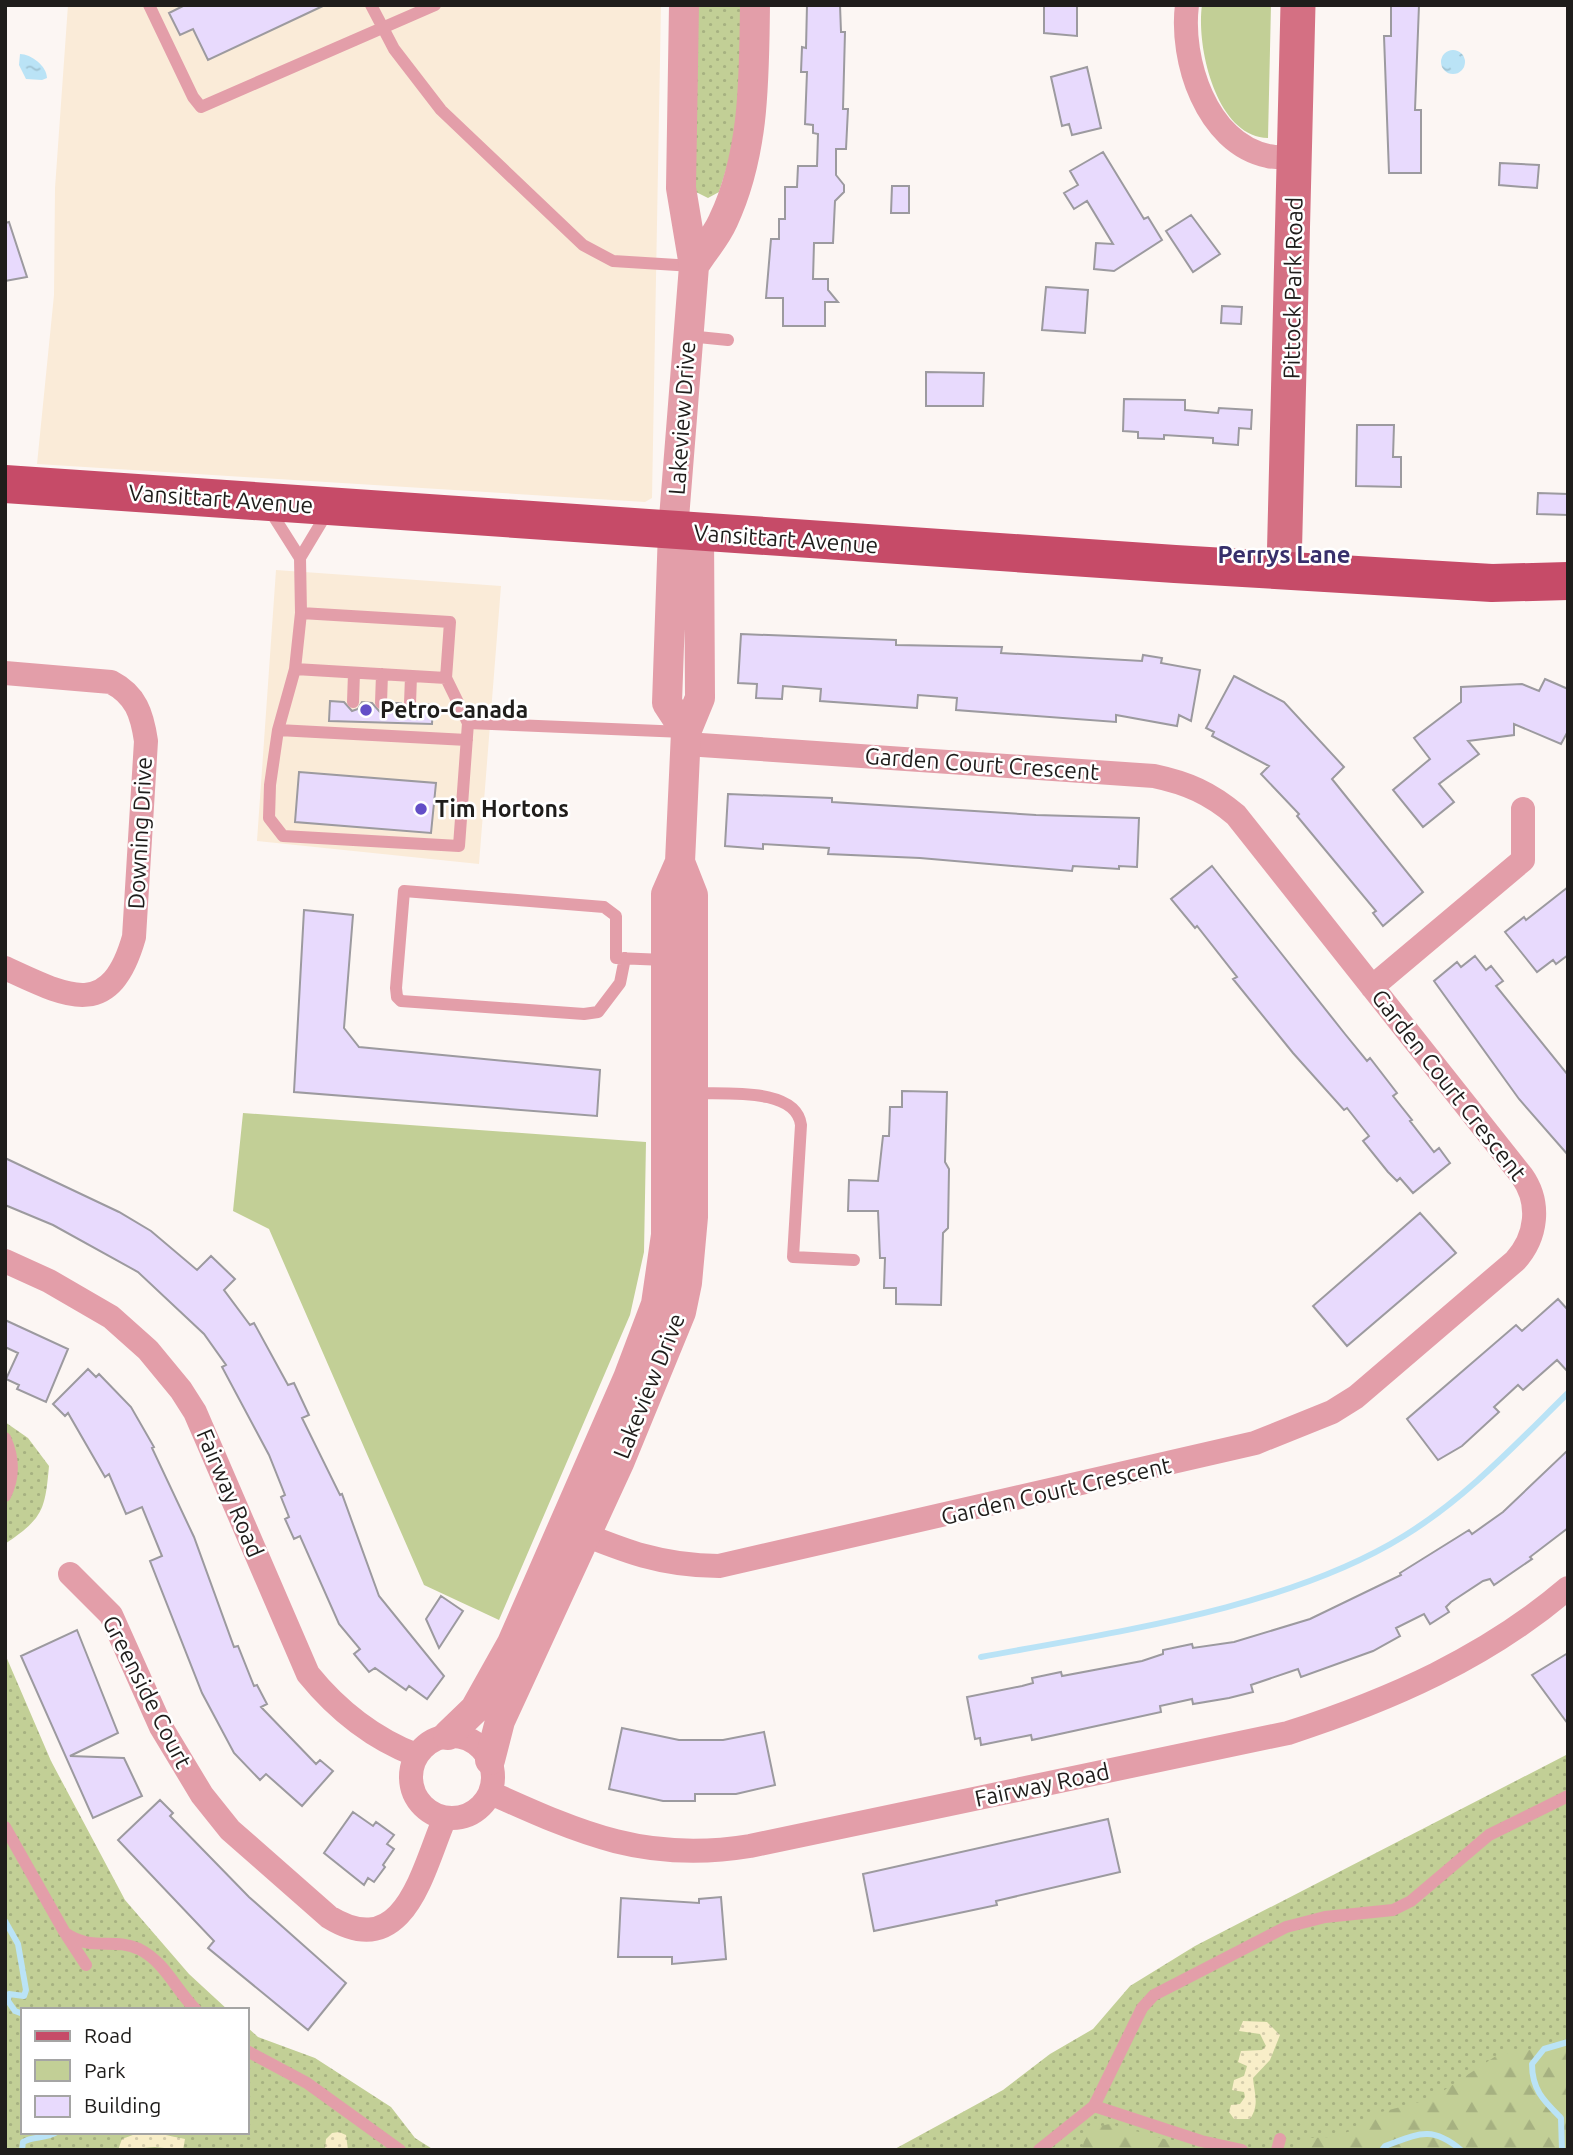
<svg xmlns="http://www.w3.org/2000/svg" width="1573" height="2155" viewBox="0 0 1573 2155" font-family="Ubuntu,sans-serif">
<defs>
<pattern id="grass-dots" width="8" height="8" patternUnits="userSpaceOnUse" patternTransform="scale(1.75)"><rect width="8" height="8" fill="#c2cf96"/><path d="M2 2h.1M6 6h.1" fill="none" stroke="#a6b181" stroke-width="1.8" stroke-linecap="round"/></pattern>
<pattern id="forest-firs" width="22" height="20" patternUnits="userSpaceOnUse" patternTransform="scale(1.75)"><rect width="22" height="20" fill="#c2cf96"/><path d="M5 1l3.5 6h-7zM16 11l3.5 6h-7z" fill="#a6b181"/></pattern>
<pattern id="sand-dots" width="8" height="8" patternUnits="userSpaceOnUse" patternTransform="scale(1.75)"><rect width="8" height="8" fill="#f8eec8"/><path d="M2 2h.1M6 6h.1" fill="none" stroke="#d4ccab" stroke-width="1.8" stroke-linecap="round"/></pattern>
<pattern id="water-ripples" width="26" height="14" patternUnits="userSpaceOnUse" patternTransform="scale(1.75)"><rect width="26" height="14" fill="#bae3f6"/><path d="M2 4q2-2 4 0t4 0M15 11q2-2 4 0t4 0" fill="none" stroke="#9fc2d2"/></pattern>
</defs>
<rect width="100%" height="100%" fill="#fcf6f3"/>
<!-- commercial -->
<path fill="#faebd8" d="M68 5H661L652 498 645 502 37 464 54 295 55 188Z
M276 570 501 586 479 864 257 841Z"/>
<!-- grass -->
<path fill="url(#grass-dots)" d="M696 5H743L738 132 719 192 708 198 696 192 693 176Z
M5 1422 28 1438 49 1466C45 1511 43 1518 5 1544Z
M5 1654 51 1761 125 1900 189 1974 228 2010H23V2132H247V2027L258 2037 315 2058 391 2107 415 2138 434 2150H5Z
M1568 1754V2150H893L1003 2090 1050 2054 1093 2029 1130 1986 1195 1946Z"/>
<!-- forest -->
<path fill="url(#forest-firs)" d="M1568 2038V2150H1289L1310 2138 1331 2137 1354 2130 1370 2115 1431 2099 1499 2054 1526 2051Z
M1110 2124 1204 2150H1082C1085 2133 1093 2127 1110 2124Z"/>
<!-- sand -->
<path fill="url(#sand-dots)" d="M1243 2021 1267 2022 1280 2035 1270 2060 1253 2078C1254 2093 1260 2104 1250 2119H1234L1229 2112 1231 2105 1240 2104 1245 2097 1244 2092 1232 2090 1234 2080 1244 2076 1247 2066 1238 2062 1241 2051 1262 2050 1266 2046 1260 2034 1239 2031Z
M141 2132C157 2132 169 2136 185 2139L183 2150 155 2147 118 2150 122 2139Z
M339 2132 346 2135 348 2150H325L326 2139 332 2133Z"/>
<!-- green -->
<path fill="#c2cf96" d="M1202 5H1271L1268 138C1216 137 1196 46 1202 5Z
M243 1113 646 1142 644 1252 630 1315 499 1620 424 1585 269 1229 233 1211Z"/>
<!-- water -->
<path fill="url(#water-ripples)" d="M1441 62a12 12 0 1 1 24 0a12 12 0 1 1-24 0Z
M20 54C31 54 47 66 47 78L42 80 26 79 19 65Z"/>
<g fill="none" stroke-linecap="round" stroke-linejoin="round">
<!-- stream -->
<path stroke="#bae3f6" stroke-width="6" d="M981 1657C1115 1632 1288 1608 1404 1536 1466 1498 1516 1444 1568 1393
M5 1921 18 1944 26 1990 24 1996 9 1994 8 2001 15 2011 23 2014
M22 2150 23 2142C33 2136 46 2139 57 2132
M1382 2150 1385 2146C1418 2134 1431 2125 1461 2150
M1562 2150 1561 2118C1544 2101 1532 2090 1532 2064L1544 2049 1568 2042"/>
</g>
<!-- building -->
<path fill="#e8dafd" stroke="#9c9a9f" stroke-width="2" d="M185 5H325L208 60 193 29 180 35 169 13Z
M807 5H840L841 32H845L843 109H848L846 149H836V175L844 185V192L835 201 833 243H814L813 279H828V290L838 302H825V326H783V298H766L771 239H779V219H785V187H797L798 166H817L818 134 813 133V125L805 124 807 72H801L802 47 806 48Z
M1044 5H1077V36L1044 33Z
M1391 5H1419L1415 110H1421V173H1389L1384 36H1391Z
M1087 67 1101 128 1072 135 1069 124 1062 126 1051 77Z
M1103 152 1144 219 1148 217 1162 240 1114 271 1094 269 1096 243 1113 244 1087 201 1074 209 1064 193 1078 185 1070 171Z
M1500 163 1539 165 1537 188 1499 185Z
M892 186H909V213H891Z
M1191 215 1220 254 1193 272 1166 231Z
M9 222 27 277 5 281V223Z
M1046 287 1088 290 1085 333 1042 330Z
M1222 306 1242 307 1241 324 1221 323Z
M926 372 984 373 983 406H926Z
M1124 399 1185 400V410L1218 413 1219 408 1252 410 1251 429 1239 428 1238 445 1213 443V438L1164 435V439L1138 438V432L1123 431Z
M1357 425H1394L1393 457H1401V487L1356 486Z
M1538 493 1568 494V515L1537 514Z
M741 634 896 640V645L1002 647 1001 653 1142 661 1143 655 1162 658 1161 663 1200 670 1191 721 1179 715 1177 726 1116 715V722L956 710 957 698 918 695 917 708 820 701 821 689 783 686 782 699 756 698 757 684 738 683Z
M1234 676 1284 702 1344 767 1332 779 1423 892 1383 926 1373 913 1376 911 1297 816 1299 814 1261 774 1269 766 1212 736 1214 732 1206 728Z
M1545 679 1568 689V731L1561 744 1514 724V735L1468 741 1479 754 1439 784 1454 802 1423 827 1393 790 1430 759 1414 738 1461 702V687L1522 684 1539 691Z
M330 701 344 702 352 711 358 709 362 702 372 703 380 712 386 710 390 703H401L405 711 410 713 419 704 433 705 432 724 329 721Z
M299 772 436 783 431 833 295 822Z
M728 794 832 798V802L1036 815 1139 818 1137 867 1119 866V869L1073 866 1072 871 920 858 828 854 829 848 763 844V849L725 846Z
M1212 866 1345 1034 1367 1061 1370 1058 1397 1093 1393 1096 1412 1120 1410 1121 1434 1152 1439 1148 1450 1163 1413 1193 1400 1178 1397 1181 1388 1172 1363 1141 1369 1136 1347 1108 1344 1110 1293 1053 1233 979 1237 977 1197 926 1195 928 1171 899Z
M1568 887V955L1556 964 1553 960 1537 972 1505 932 1524 917 1526 920Z
M304 910 353 915 344 1028 359 1047 600 1070 597 1116 294 1092Z
M1475 956 1486 970 1491 966 1503 981 1496 986 1568 1075V1155L1519 1099 1434 981 1457 962 1461 967Z
M902 1091 947 1092 945 1162 949 1169 948 1228 943 1233 941 1305 896 1304V1288H884L885 1258H880L878 1211H848L849 1180 878 1181 883 1136H889L890 1107H902Z
M5 1158 119 1212 151 1231 197 1270 211 1256 235 1279 224 1290 250 1325 254 1323 288 1385 294 1383 309 1415 302 1418 340 1495 342 1494 379 1596 444 1676 427 1699 409 1686 406 1690 375 1668 369 1672 354 1654 360 1649 339 1624 300 1536 294 1539 285 1519 289 1517 281 1497 285 1495 269 1455 222 1367 226 1365 204 1334 138 1272 53 1225 5 1205Z
M1420 1213 1456 1253 1347 1346 1313 1306Z
M1558 1299 1568 1310V1372L1557 1360 1523 1390 1518 1385 1494 1407 1499 1412 1462 1446 1438 1460 1407 1419 1516 1325 1522 1331Z
M5 1320 68 1349 46 1402 17 1389 19 1385 6 1379 18 1353 5 1347Z
M88 1369 96 1377 99 1374 131 1407 154 1447 152 1448 194 1537 234 1647 238 1646 254 1686 257 1685 267 1704 261 1707 316 1764 320 1760 333 1771 302 1806 266 1774 260 1780 234 1753 202 1693 150 1561 162 1556 142 1507 126 1514 109 1474 105 1477 68 1413 65 1416 53 1404Z
M1568 1450V1528L1530 1557 1532 1559 1494 1585 1490 1579 1483 1581 1451 1602 1446 1607 1449 1612 1430 1624 1424 1614 1396 1628 1400 1636 1373 1651 1301 1677 1298 1669 1251 1685 1253 1692 1229 1698 1193 1704 1192 1699 1160 1706 1161 1712 1032 1740 1031 1735 981 1745 980 1738 975 1739 967 1697 1022 1686 1033 1683 1032 1678 1061 1672 1062 1676 1142 1661 1163 1654V1650L1192 1644 1193 1648 1234 1642 1310 1619 1401 1575 1400 1573 1469 1530 1472 1534 1503 1512Z
M441 1596 463 1611 439 1648 426 1619Z
M77 1630 118 1733 70 1756 124 1758 142 1796 93 1818 21 1656Z
M1568 1653V1724L1532 1675Z
M622 1728 679 1740H723L764 1732 775 1785 736 1794H695V1801H663L609 1789Z
M160 1800 173 1813 170 1816 249 1897 346 1983 308 2030 208 1948 214 1941 118 1840Z
M353 1812 373 1826 376 1822 394 1835 387 1844 394 1849 383 1865 385 1867 374 1882 368 1878 364 1885 324 1853Z
M1108 1819 1120 1872 996 1901 997 1905 874 1931 863 1874Z
M721 1897 726 1959 672 1964V1957H618L621 1898 699 1903V1899Z"/>
<g fill="none" stroke-linecap="round" stroke-linejoin="round">
<!-- service -->
<path stroke="#e39ea9" stroke-width="12" d="M149 5 193 97 201 107 435 5
M371 5 394 49 441 110 583 245 613 261 693 266
M688 336 728 340
M269 509 300 558 327 513
M300 558 301 613 295 669 278 730 270 785 269 818 283 836 459 846 468 723 684 732
M295 669 446 678 450 622 301 613
M446 678 468 723
M353 702 354 673
M381 703 382 674
M410 704 411 676
M278 730 467 740
M625 958 620 983 598 1012 584 1014 401 1001 397 997 396 988 404 891 604 907 616 916V958L665 960
M691 1093C722 1095 796 1086 801 1125L793 1257 854 1260
M5 1438C14 1458 15 1476 5 1496
M5 1827 65 1933C92 1952 113 1937 139 1949 165 1962 176 1990 196 2010
M67 1936 86 1965
M247 2051 307 2083 400 2150
M1094 2106 1201 2141 1242 2150
M1039 2150 1094 2106 1142 2008 1154 1995 1286 1927 1325 1917 1393 1910 1411 1901 1489 1835 1568 1796
M1277 2150 1280 2139"/>
<!-- minor -->
<path stroke="#e39ea9" stroke-width="24" d="M1187 5C1180 59 1206 143 1268 156 1276 158 1286 157 1295 157
M5 673 111 682C136 695 142 714 146 741L134 937C110 1021 68 997 5 968
M1372 987 1523 860V809
M5 1261 49 1281 111 1317 148 1350 181 1390 195 1412 308 1674C338 1711 372 1738 416 1755
M568 1528C622 1550 660 1566 719 1566L1255 1443 1332 1412 1356 1397 1515 1261C1537 1237 1541 1203 1522 1176L1236 815C1210 793 1187 783 1154 776L686 744
M70 1574 111 1615 161 1727 202 1795 230 1830 329 1917C404 1963 422 1872 444 1820
M411 1777a41 41 0 1 1 82 0a41 41 0 1 1-82 0Z
M491 1793C582 1834 647 1863 750 1846L1288 1733C1390 1700 1486 1658 1568 1588"/>
<!-- tertiary -->
<path stroke="#e39ea9" stroke-width="30" d="M684 5 681 188 694 266 673 531 667 703 686 732
M694 266C703 251 716 237 723 221 755 153 754 78 755 5
M448 1735 475 1709 512 1643 628 1378 656 1304 666 1235V894L680 862 686 732 700 698 699 533
M490 1760 500 1721 619 1463 681 1312 687 1283 693 1217V895L680 862"/>
<!-- secondary -->
<path stroke="#d47083" stroke-width="35" d="M1284 570 1298 5"/>
<!-- primary -->
<path stroke="#c64b68" stroke-width="38" d="M5 484 1175 564 1492 583 1568 581"/>
</g>
<!-- markers -->
<g fill="#634ec7" stroke="#fff" stroke-width="2.5">
<circle cx="366" cy="710" r="7"/>
<circle cx="421" cy="809" r="7"/>
</g>
<g text-anchor="middle" stroke-width="5" stroke-linejoin="round" paint-order="stroke">
<!-- street labels -->
<g font-size="23" fill="#1f1d1b" stroke="#fff">
<text transform="translate(1293 288) rotate(-89)" y="8">Pittock Park Road</text>
<text transform="translate(682 418) rotate(-86)" y="8">Lakeview Drive</text>
<text transform="translate(221 499) rotate(4)" y="8">Vansittart Avenue</text>
<text transform="translate(786 539) rotate(4)" y="8">Vansittart Avenue</text>
<text transform="translate(982 764) rotate(4)" y="8">Garden Court Crescent</text>
<text transform="translate(140 833) rotate(-87)" y="8">Downing Drive</text>
<text transform="translate(1449 1085) rotate(52)" y="8">Garden Court Crescent</text>
<text transform="translate(649 1386) rotate(-68)" y="8">Lakeview Drive</text>
<text transform="translate(1056 1491) rotate(-13)" y="8">Garden Court Crescent</text>
<text transform="translate(230 1493) rotate(67)" y="8">Fairway Road</text>
<text transform="translate(147 1692) rotate(63)" y="8">Greenside Court</text>
<text transform="translate(1042 1785) rotate(-12)" y="8">Fairway Road</text>
</g>
<!-- poi labels -->
<g font-size="23" font-weight="bold" fill="#1f1d1b" stroke="#fff" text-anchor="start">
<text x="380" y="718">Petro-Canada</text>
<text x="435" y="817">Tim Hortons</text>
</g>
<!-- neighbourhood labels -->
<g font-size="24" font-weight="bold" fill="#372f6b" stroke="#fff">
<text x="1284" y="563">Perrys Lane</text>
</g>
</g>
<!-- border -->
<rect width="1573" height="2155" fill="none" stroke="#1f1d1b" stroke-width="14"/>
<!-- legend -->
<rect x="21" y="2008" width="228" height="126" fill="#ffffff" stroke="#a5a5a4" stroke-width="2"/>
<rect x="35" y="2031" width="35" height="10" fill="#c64b68" stroke="#a5a5a4" stroke-width="2"/>
<text x="84" y="2043" font-size="21" fill="#1f1d1b">Road</text>
<rect x="35" y="2060" width="35" height="21" fill="#c2cf96" stroke="#a5a5a4" stroke-width="2"/>
<text x="84" y="2078" font-size="21" fill="#1f1d1b">Park</text>
<rect x="35" y="2096" width="35" height="21" fill="#e8dafd" stroke="#a5a5a4" stroke-width="2"/>
<text x="84" y="2113" font-size="21" fill="#1f1d1b">Building</text>
</svg>
